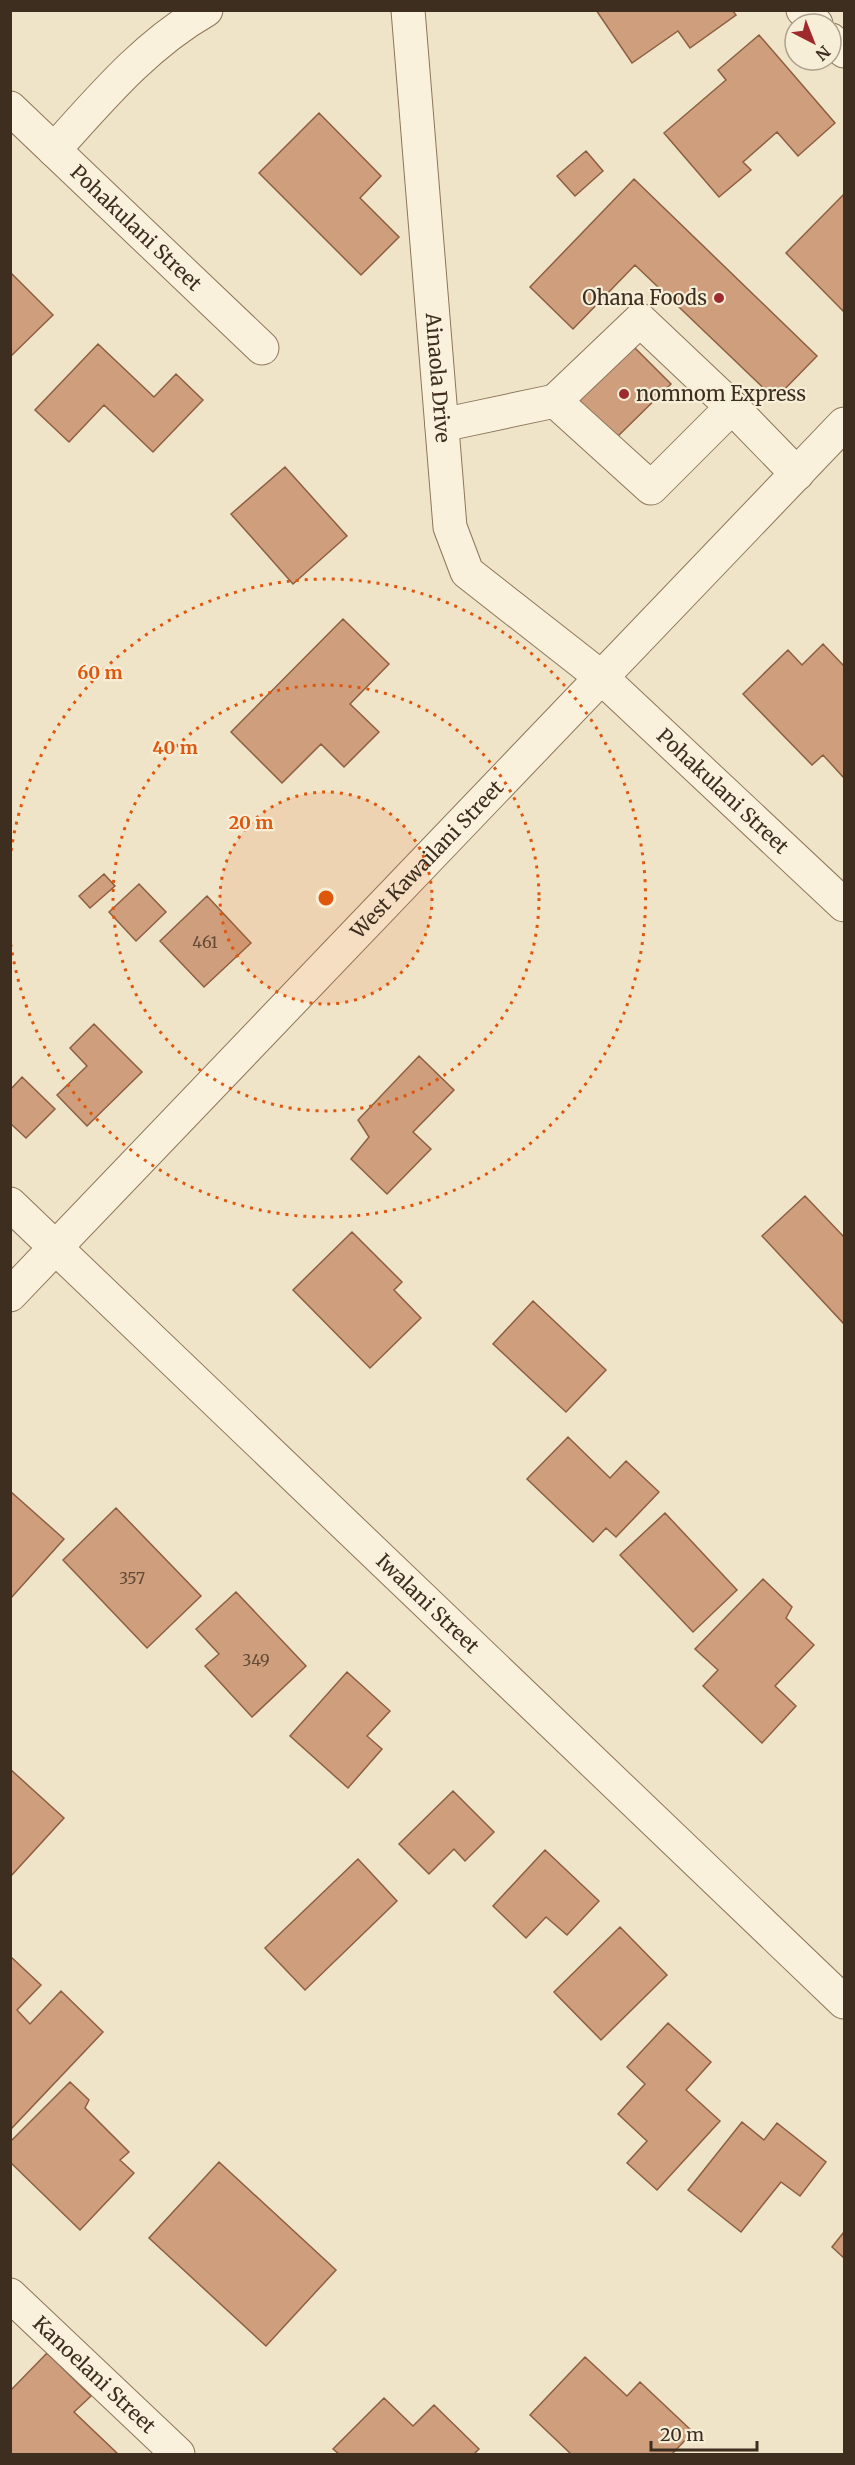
<svg xmlns="http://www.w3.org/2000/svg" width="855" height="2465" viewBox="0 0 855 2465" font-family="Merriweather,serif">
<rect width="100%" height="100%" fill="#f0e4c8"/>
<!-- building -->
<path fill="#cf9f7d" stroke="#8d5f41" stroke-width="1.5" d="M596 10H732L736 15 690 48 678 31 632 63Z
M759 35 835 123 798 156 777 132 743 162 751 170 719 197 664 133 726 80 718 70Z
M319 113 381 176 360 198 399 237 361 275 259 173Z
M586 151 603 171 575 196 557 176Z
M634 179 817 356 775 399 635 265 573 329 530 287Z
M844 194V312L786 253Z
M10 272 53 315 10 357Z
M98 344 154 397 176 374 203 400 153 452 104 405 69 442 35 410Z
M634 347 671 384 612 442 575 405Z
M285 467 347 536 293 584 231 514Z
M343 619 389 664 350 704 379 732 344 767 321 744 282 783 231 732Z
M823 644 844 666V778L823 755 812 765 743 694 788 650 802 665Z
M104 874 115 886 90 908 79 896Z
M139 884 166 912 136 941 109 912Z
M207 896 251 943 204 987 160 941Z
M94 1024 142 1072 87 1126 57 1095 87 1066 70 1048Z
M419 1056 454 1090 413 1132 431 1149 387 1194 351 1159 369 1137 358 1120Z
M22 1077 55 1109 26 1138 10 1123V1090Z
M805 1196 844 1237V1324L762 1236Z
M352 1232 402 1282 394 1290 421 1318 370 1368 293 1290Z
M533 1301 606 1370 566 1412 493 1344Z
M568 1437 610 1478 626 1461 659 1492 616 1537 606 1528 593 1542 527 1479Z
M10 1491 64 1539 10 1599Z
M116 1508 201 1596 147 1648 63 1560Z
M665 1513 737 1590 693 1632 620 1555Z
M763 1579 792 1607 786 1618 814 1645 775 1686 796 1706 762 1743 703 1686 718 1670 695 1649Z
M236 1592 306 1666 252 1717 205 1666 219 1654 196 1629Z
M347 1672 390 1711 367 1736 382 1749 348 1788 290 1736Z
M10 1769 64 1818 10 1877Z
M453 1791 494 1832 465 1861 454 1849 429 1874 399 1844Z
M545 1850 599 1901 567 1935 546 1917 526 1938 493 1906Z
M358 1859 397 1901 305 1990 265 1948Z
M620 1927 667 1975 601 2040 554 1992Z
M10 1956 41 1985 17 2010 30 2024 61 1991 103 2032 10 2130Z
M668 2023 711 2062 686 2090 720 2121 657 2190 627 2163 647 2141 618 2114 645 2084 627 2067Z
M70 2082 89 2100 85 2108 129 2152 120 2160 134 2173 80 2230 10 2162V2142Z
M742 2122 764 2140 777 2123 826 2162 800 2196 781 2182 741 2232 688 2190Z
M219 2162 336 2270 266 2346 149 2238Z
M844 2232V2258L832 2247Z
M47 2353 91 2396 74 2412 118 2454H10V2391Z
M585 2357 627 2396 640 2382 693 2432 672 2454H571L530 2415Z
M384 2398 413 2426 434 2405 479 2449 474 2454H339L333 2449Z"/>
<g fill="none" stroke-linecap="round" stroke-linejoin="round">
<!-- minor casing -->
<g stroke="#8d765c" stroke-width="35">
<g id="minor">
<path id="s1" d="M408 10 450 527 467 572 601 677 844 905"/>
<path d="M803 10 816 24"/>
<path d="M831 40 844 51"/>
<path id="s2" d="M10 108 262 348"/>
<path d="M54 150C101 98 145 45 206 10"/>
<path d="M555 401 640 320 732 407"/>
<path d="M442 425 555 401 651 488 732 407 797 474"/>
<path id="s3" d="M10 1204 844 2002"/>
<path id="s4" d="M10 1295 844 424"/>
<path id="s5" d="M10 2295 178 2454"/>
</g>
</g>
<!-- minor -->
<use href="#minor" stroke="#faf1dc" stroke-width="33"/>
</g>
<!-- distance rings -->
<circle cx="326" cy="898" r="106" fill="#df570d" fill-opacity=".12"/>
<g fill="none" stroke="#df570d" stroke-width="3" stroke-dasharray="3 6">
<circle cx="326" cy="898" r="106"/>
<circle cx="326" cy="898" r="213"/>
<path d="M11 851A319 319 0 1 1 11 945"/>
</g>
<!-- markers -->
<g fill="#9e2a2b" stroke="#f7eed8" stroke-width="2">
<circle cx="719" cy="298" r="6"/>
<circle cx="624" cy="394" r="6"/>
</g>
<g text-anchor="middle" stroke-width="4.5" stroke-linejoin="round" paint-order="stroke">
<!-- number labels -->
<g font-size="16" fill="#624a37">
<text x="205" y="948">461</text>
<text x="132" y="1584">357</text>
<text x="256" y="1666">349</text>
</g>
<!-- street labels -->
<g font-size="20" fill="#3d2e20" stroke="#f7eed8">
<text dy="7" stroke="none"><textPath href="#s2" startOffset="174">Pohakulani Street</textPath></text>
<text dy="7" stroke="none"><textPath href="#s1" startOffset="369">Ainaola Drive</textPath></text>
<text dy="7" stroke="none"><textPath href="#s1" startOffset="904">Pohakulani Street</textPath></text>
<text dy="7" stroke="none"><textPath href="#s4" startOffset="603">West Kawailani Street</textPath></text>
<text dy="7" stroke="none"><textPath href="#s3" startOffset="578">Iwalani Street</textPath></text>
<text dy="7" stroke="none"><textPath href="#s5" startOffset="116">Kanoelani Street</textPath></text>
</g>
<!-- poi labels -->
<g font-size="20" fill="#3d2e20" stroke="#f7eed8" text-anchor="end">
<text x="707" y="305">Ohana Foods</text>
<text x="636" y="401" text-anchor="start">nomnom Express</text>
</g>
</g>
<circle cx="326" cy="898" r="9" fill="#df570d" stroke="#f7eed8" stroke-width="3"/>
<g font-size="18" text-anchor="middle" font-weight="bold" fill="#df570d" stroke="#f7eed8" stroke-width="4.5" stroke-linejoin="round" paint-order="stroke">
<text x="100" y="679">60 m</text>
<text x="175" y="754">40 m</text>
<text x="251" y="829">20 m</text>
</g>
<!-- border -->
<rect width="855" height="2465" fill="none" stroke="#3d2e20" stroke-width="24"/>
<!-- north arrow -->
<g transform="translate(813 42) rotate(138)"><circle r="28" fill="#f7eed8" stroke="#ada18e" stroke-width="1.5"/>
<path d="M0-4.5L10 22L0 15L-10 22Z" fill="#9e2a2b"/>
<text y="-9" font-size="16" font-weight="bold" text-anchor="middle" fill="#3d2e20">N</text>
</g>
<!-- scale -->
<path d="M651 2441v9h106v-9" fill="none" stroke="#3d2e20" stroke-width="3"/>
<text x="660" y="2441" font-size="18" fill="#3d2e20" stroke="#f7eed8" stroke-width="4.5" paint-order="stroke">20 m</text>
</svg>
